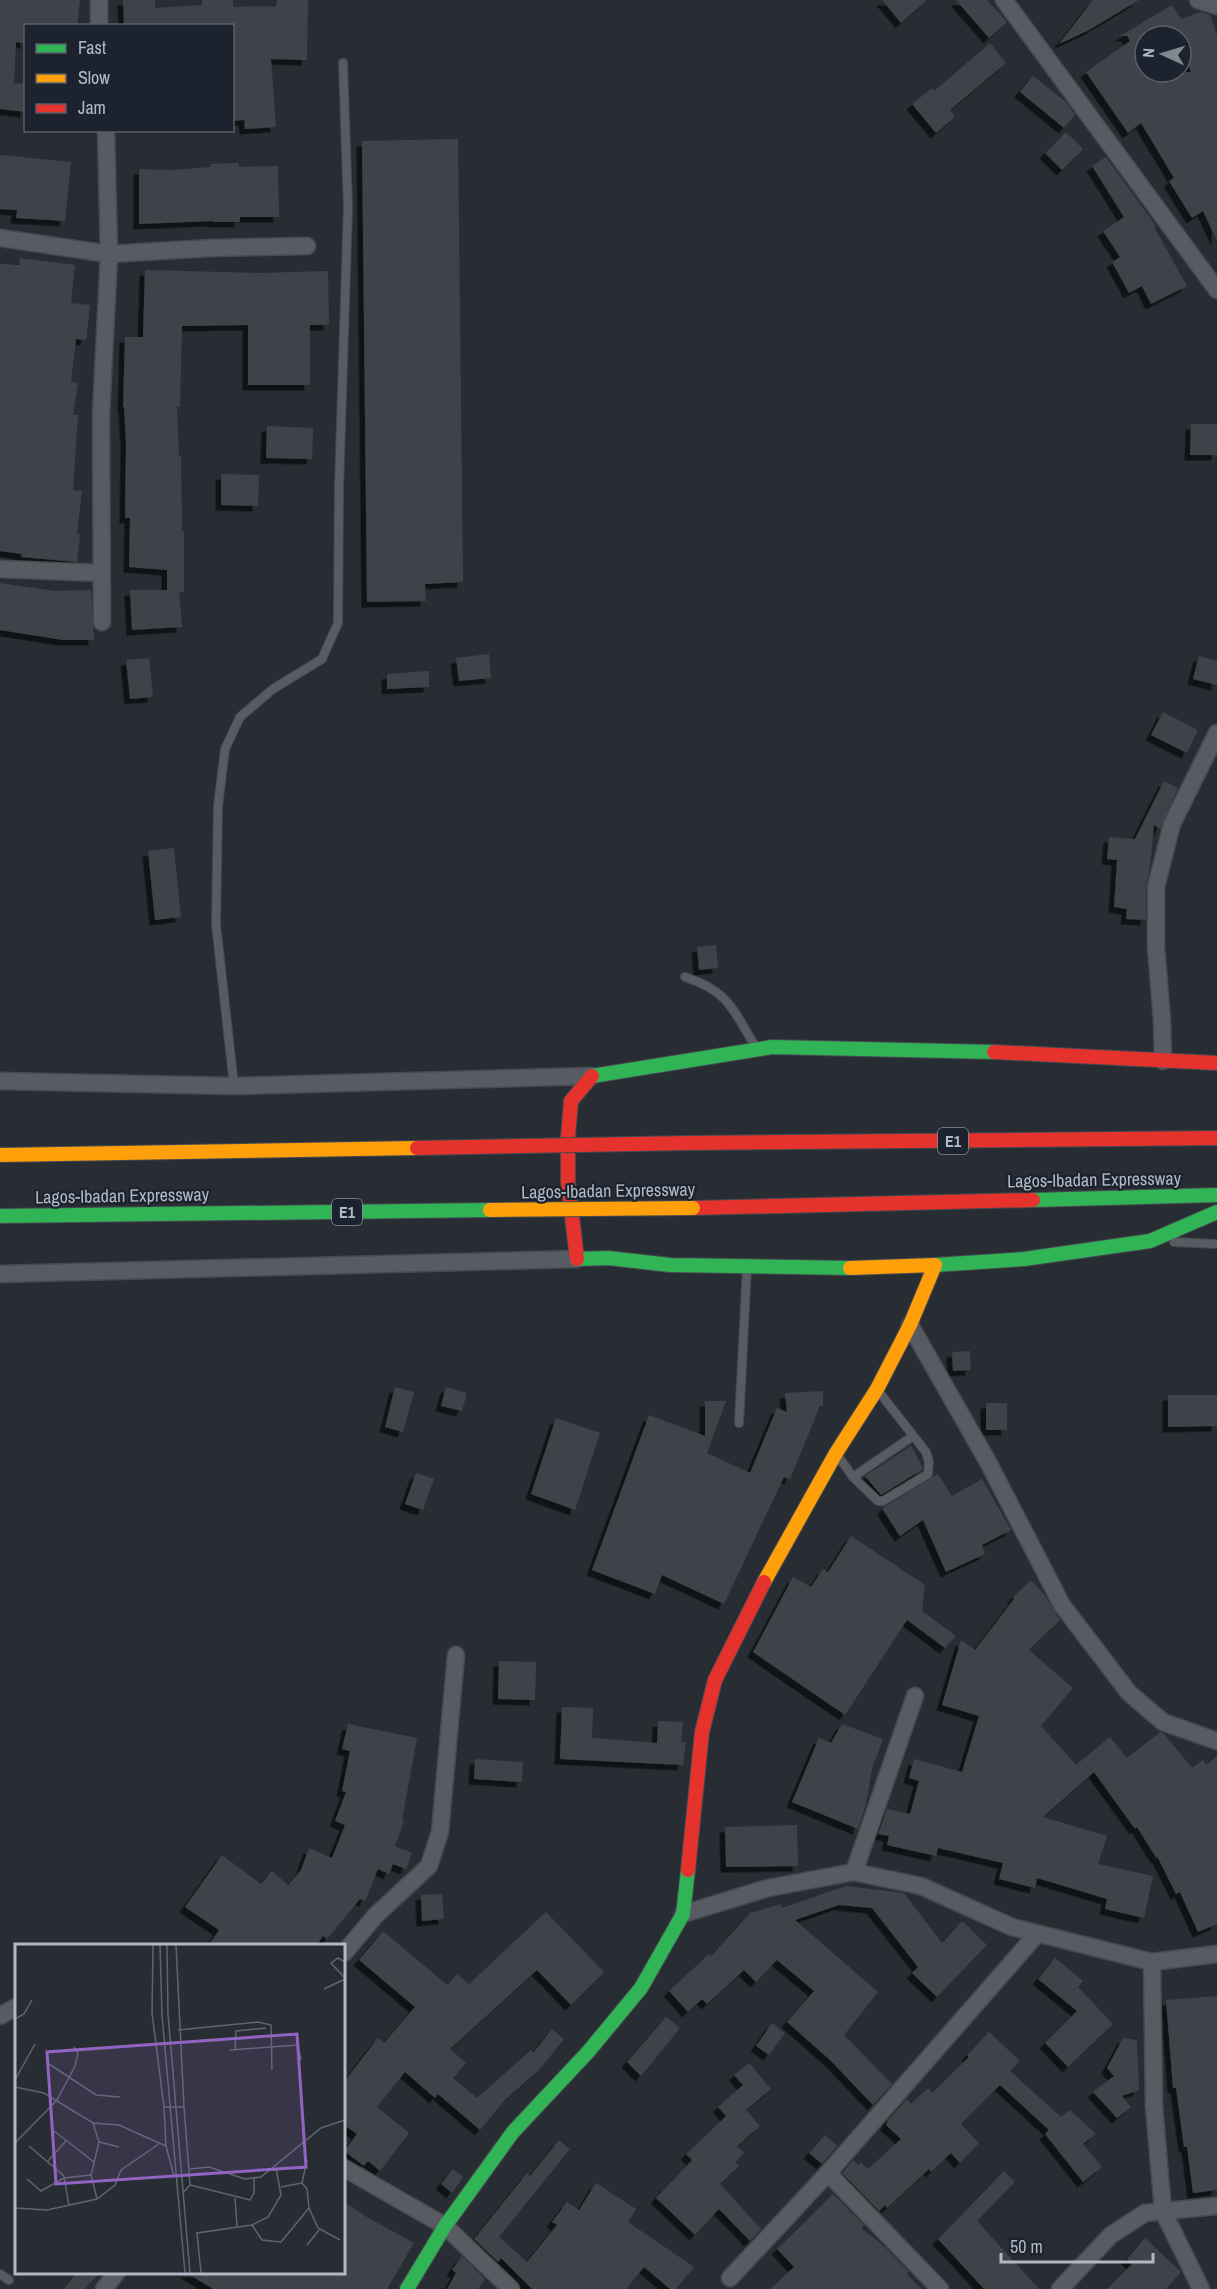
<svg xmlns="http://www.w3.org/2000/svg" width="1217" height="2289" viewBox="0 0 1217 2289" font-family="'Archivo Narrow',sans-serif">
<defs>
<filter id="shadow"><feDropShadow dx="-5.5" dy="5.5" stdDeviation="0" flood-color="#0009"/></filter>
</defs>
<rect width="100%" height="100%" fill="#282d34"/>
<!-- building -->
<path fill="#3f4349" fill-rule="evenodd" filter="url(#shadow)" d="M0 0H80L77 26H26V43L16 42 14 83 26 84V112L0 109Z
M123 0H155V8L202 5V0H233V7L276 6 277 0H308L307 60 271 59 276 127 245 129 244 120 232 121V26H124Z
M882 0H927L901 23Z
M956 0H987L1007 22 989 38Z
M1093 0H1139L1089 30 1059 44Z
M1172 5 1181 19 1201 12 1210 15 1217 35V241L1203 211 1192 218 1169 181 1174 178 1141 123 1128 133 1086 72 1130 41 1127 36H1120ZM1145 36H1181V44L1191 72H1145Z
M990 43 1006 63 950 110 955 117 936 133 912 104 932 88 934 91Z
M1033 76 1066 102 1075 115 1064 128 1020 92Z
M1066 132 1083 149 1062 170 1045 153Z
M458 139 463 582 425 584 426 601 367 602 362 141Z
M0 155 71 162 65 221 16 218 17 210 0 209Z
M1106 157 1156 226 1154 227 1187 286 1151 304 1142 286 1129 293 1112 262 1120 257 1103 231 1124 217 1092 166Z
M238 163 239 167 278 166 279 217H240V222H213V221L139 224V169L172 170 211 167V164Z
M20 258 75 265 71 303 90 305 86 340 76 339 71 382 78 383 73 415H78L73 490 82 491 77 534H80L77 562 21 557 22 554 0 551V264L19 265Z
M145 270 260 273 328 271 329 325H310V385H248V325L182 326 180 407H177L179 456H181L182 531H184V592H179L182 627 132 630 130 590H167V570L129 567 130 518H125L126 444 124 407H123L125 337H143Z
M1191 424H1217V455H1190Z
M267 426 313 428 312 459 266 458Z
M221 474 259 475 258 506 221 505Z
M0 583 55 591 91 590 94 640H63L0 630Z
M489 654 491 678 459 681 456 658Z
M1199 656 1217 661V685L1193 679Z
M149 658 153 697 130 699 126 660Z
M429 671V687L387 689V674Z
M1163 712 1198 730 1187 753 1151 735Z
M1164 781 1178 788 1160 829 1154 825 1150 867 1146 887V920L1126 919 1127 909 1114 907 1117 860 1107 859 1109 837 1135 839Z
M174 848 181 917 155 920 148 851Z
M716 945 718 968 699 970 697 947Z
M970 1351 971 1370 953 1371 952 1352Z
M395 1387 414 1392 403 1432 385 1427Z
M446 1387 467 1393 462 1411 441 1406Z
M823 1391V1406H820L790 1479 784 1477 724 1604 662 1575 655 1594 592 1570 649 1415 705 1436V1401H726L707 1453 750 1473 777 1408 787 1412 785 1393Z
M1168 1395H1217V1426L1168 1427Z
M986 1403H1007V1430H986Z
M556 1418 600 1433 575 1510 531 1494Z
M911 1446 922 1466V1470L881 1495 865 1476Z
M416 1473 434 1479 423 1510 405 1504Z
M938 1474 952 1496 982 1479 1011 1530 982 1545 985 1554 946 1572 923 1520 900 1536 883 1510 884 1507Z
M851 1536 925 1585 922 1611 956 1636 945 1648 907 1620 845 1715 753 1652 793 1577 811 1587 823 1569 828 1572Z
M1031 1580 1044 1594 1060 1620 1029 1650 1073 1688 1041 1726 1076 1765 1110 1737 1127 1758 1160 1732 1164 1734 1192 1768 1203 1760 1206 1765 1217 1756V1924L1198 1932 1180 1892 1176 1894 1157 1856V1859L1137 1827 1135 1829 1094 1772 1043 1817 1107 1836 1098 1864 1153 1876 1144 1918 1105 1909 1107 1899 1037 1878 1035 1888 999 1879 1003 1863 938 1848 936 1856 887 1845 889 1836 878 1834 887 1809 910 1814 919 1781 909 1778 914 1759 962 1772 979 1716 942 1705 961 1640 975 1650 1014 1599 1013 1597Z
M499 1661 536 1662 535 1700 498 1699Z
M562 1707 593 1708 592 1738 657 1743 658 1721 683 1722 681 1742H686L683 1765 560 1759Z
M348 1724 417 1738 402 1820 404 1821 395 1846 412 1853 406 1869 393 1864 389 1874 378 1869 365 1901 360 1899 327 1939 323 1936 316 1946H208L219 1930 185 1907 222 1855 261 1884 272 1871 288 1885 301 1870 309 1848 332 1858 345 1825 335 1821 346 1792 342 1791 350 1751 342 1749Z
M842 1724 883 1739 872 1769 866 1804 858 1829 792 1802 819 1738 831 1743Z
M475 1759 523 1762 522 1782 474 1779Z
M797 1825 798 1866 726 1867 725 1827Z
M846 1886 904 1893 942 1943 962 1921 987 1945 937 1997 912 1973 918 1967 872 1908 839 1905 795 1920 878 1992 844 2035 892 2084 873 2105 830 2060 787 2022 814 1991 777 1960 756 1982 744 1970 707 2004 702 1999 688 2012 669 1991 709 1954 711 1956 750 1913 781 1904 782 1908Z
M442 1894 444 1919 422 1921 421 1895Z
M546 1912 604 1972 571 2005 537 1970 450 2049 466 2063 453 2078 477 2098 531 2050 533 2053 552 2029 564 2039 539 2070 504 2101 480 2130 438 2094 435 2098 405 2072 377 2107 409 2133 380 2171 368 2161 364 2166 344 2151 357 2134 344 2125V2082L378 2038 384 2043 415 2007 359 1960 383 1931 447 1985 457 1974 469 1984Z
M1055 1958 1083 1981 1078 1987 1113 2024 1068 2067 1045 2043 1077 2011 1038 1979Z
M1217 1996V2190L1193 2193 1187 2147H1184L1176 2088H1173L1166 2000Z
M666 2017 680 2028 641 2076 627 2062Z
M772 2023 785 2033 769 2055 756 2046Z
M989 2032 1020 2061 1010 2071 1061 2117 1070 2110 1096 2134 1083 2144 1102 2167 1083 2182 1045 2134 1049 2130 1000 2085 961 2124 979 2143 960 2163 951 2153 931 2172 929 2169 887 2208 885 2205 879 2211 842 2173 853 2160 858 2165 861 2162 868 2169 901 2139 886 2125 888 2120 907 2099 911 2104 928 2088 932 2093 969 2057 967 2055Z
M1123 2038 1137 2040 1139 2090 1122 2096 1131 2107 1117 2118 1093 2092 1114 2076 1107 2068Z
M749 2063 771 2089 746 2110 760 2126 737 2146 744 2153 735 2162 739 2166 720 2184 761 2229 750 2241 719 2209 695 2235 656 2198 692 2160 686 2154 726 2116 718 2107 743 2085 734 2075Z
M825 2135 837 2146 822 2164 809 2153Z
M559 2140 570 2149 499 2237 527 2262 557 2225 552 2222 567 2202 579 2210 596 2183 636 2209 628 2222 694 2267 676 2289H670L644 2267 626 2289H532L501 2258 498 2262 474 2239 527 2173 530 2176Z
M453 2169 463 2177 452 2193 441 2184Z
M1004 2171 1015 2182 977 2221 1039 2289H984L938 2239Z
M833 2194 864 2225 861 2228 885 2247 906 2269 909 2272 907 2274 921 2289H770L794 2267 777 2249Z
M344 2201 365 2216 414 2243 387 2289H213L185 2272H344Z
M1145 2238 1181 2272 1166 2289H1107L1132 2264 1127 2259Z
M462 2256 485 2279 478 2289H447L456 2273 452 2270Z
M78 2272H100L85 2289H63Z"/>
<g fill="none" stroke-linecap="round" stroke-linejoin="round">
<!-- lane casing -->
<g stroke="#46494f" stroke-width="10">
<path id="lane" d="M685 977C728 991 732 1008 754 1044
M234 1086 216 924 218 806 225 749 240 717 273 689 322 659 338 623 339 487 348 207 343 63
M1174 1242 1217 1244
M739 1423 747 1267
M838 1456 853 1477 878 1501H883L928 1474 929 1462 926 1452 879 1392
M853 1477 913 1436
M0 2274 9 2280"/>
</g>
<!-- street casing -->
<g stroke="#46494f" stroke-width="19">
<path id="street" d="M99 0V26
M1004 0 1217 290
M1198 0 1217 6
M0 238 109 254 211 248 307 246
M0 569 101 573
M102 622 101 415 109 254 106 130
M1163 1061 1162 1020 1156 947V887L1172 824 1217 733
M0 1081 234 1086 592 1076
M0 1274 577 1259
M910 1325 988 1462 1062 1605 1129 1693 1163 1722 1217 1741
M854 1872 915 1696
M683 1914 768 1888 854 1872 921 1886 1012 1927 1152 1962 1217 1954
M344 1953 376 1915 429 1866 440 1832 456 1655
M1152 1962 1154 2106 1163 2211 1201 2289
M0 2016 16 2007
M344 2168 445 2226 511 2289
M828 2173 940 2289
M730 2278 828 2173 1037 1934
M104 2289 117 2272
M1060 2289 1111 2235 1145 2213 1217 2206"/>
</g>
<!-- fast casing -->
<g stroke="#46494f" stroke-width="16">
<path id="fast" d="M592 1076 772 1047 994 1052
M1033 1200 1217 1195
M577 1259 608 1258 670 1265 850 1268
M935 1265 1024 1259 1150 1241 1217 1212
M407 2289 445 2226 513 2132 588 2052 641 1988 683 1914 688 1870"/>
</g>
<!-- slow casing -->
<g stroke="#46494f" stroke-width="16">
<path id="slow" d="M764 1582 836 1453 877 1389 910 1325 935 1265 850 1268"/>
</g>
<!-- jam casing -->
<g stroke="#46494f" stroke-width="16">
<path id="jam" d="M994 1052 1217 1063
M688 1143 1217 1138
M693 1208 1033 1200
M577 1259 568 1182V1137L571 1101 592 1076
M688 1870 702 1732 715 1680 764 1582"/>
</g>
<!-- lane -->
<use href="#lane" stroke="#585b62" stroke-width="8"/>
<!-- street -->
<use href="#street" stroke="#585b62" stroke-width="16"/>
<!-- fast -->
<use href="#fast" stroke="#30b455" stroke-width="14"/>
<!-- slow -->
<use href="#slow" stroke="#ff9f0a" stroke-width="14"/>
<!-- jam -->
<use href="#jam" stroke="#e5322d" stroke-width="14"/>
<!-- fast-bridge casing -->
<g stroke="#45494f" stroke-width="16" stroke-linecap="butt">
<path id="fast-bridge" d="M0 1216 490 1210"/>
</g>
<!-- slow-bridge casing -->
<g stroke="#45494f" stroke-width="16" stroke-linecap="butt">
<path id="slow-bridge" d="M0 1155 417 1148
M490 1210 693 1208"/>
</g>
<!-- jam-bridge casing -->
<g stroke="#45494f" stroke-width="16" stroke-linecap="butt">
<path id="jam-bridge" d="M417 1148 688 1143"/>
</g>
<!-- fast-bridge -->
<use href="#fast-bridge" stroke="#30b455" stroke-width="14"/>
<!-- slow-bridge -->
<use href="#slow-bridge" stroke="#ff9f0a" stroke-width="14"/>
<!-- jam-bridge -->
<use href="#jam-bridge" stroke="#e5322d" stroke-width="14"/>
</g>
<g text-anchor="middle" stroke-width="4.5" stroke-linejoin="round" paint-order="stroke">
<!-- shield labels -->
<g fill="#1c232e" stroke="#858c98" stroke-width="1.5">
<rect x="938" y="1128" width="30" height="26" rx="4.5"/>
<rect x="332" y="1199" width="30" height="26" rx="4.5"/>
</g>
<g font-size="16" font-weight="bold" fill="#b2b9c5">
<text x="953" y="1147">E1</text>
<text x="347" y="1218">E1</text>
</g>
<!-- street labels -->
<g font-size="18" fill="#b2b9c5" stroke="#1c232e">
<text transform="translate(1094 1180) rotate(-1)" y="6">Lagos-Ibadan Expressway</text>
<text transform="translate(608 1191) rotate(-1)" y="6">Lagos-Ibadan Expressway</text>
<text transform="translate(122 1196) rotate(-1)" y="6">Lagos-Ibadan Expressway</text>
</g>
</g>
<!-- overview -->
<g transform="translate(15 1944)">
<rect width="330" height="330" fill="#282d34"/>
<path fill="none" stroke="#5f656e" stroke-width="1.5" d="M138 1 137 69 149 163M145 1 147 71 170 329M152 1 153 70 175 329M330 18 323 14 316 19 330 34M309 45 330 35M0 75 9 70 17 56M163 86 243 78 256 81 257 126M215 106 283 101 286 116M220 106 221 87 251 84M31 118 81 151 105 153M0 136 20 100M0 143 29 149 78 179 104 181 151 202 149 163H169L161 1M78 179 84 198 76 231 82 255M39 187 79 218M84 198 104 203M0 199 42 156 60 122 63 109 59 103M14 202 49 232 54 262M151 202 159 232M33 217 51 197M175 225 194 223 230 235 246 233 306 184 330 176M12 235 26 247 49 234 76 231M287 239 292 245 294 264 303 284 325 296M287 239 292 216M175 241 235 256 239 249V234M266 243 287 239M168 249 175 241 169 163M220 254 222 283M0 264 32 266 82 255 100 241 106 226 144 200M237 281 247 296 266 298 294 264M292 301 304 286M186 329 182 289 237 281 253 273 266 251 261 224"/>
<path fill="#9164c1" fill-opacity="0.15" stroke="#9164c1" stroke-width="3" d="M282 90 291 223 41 240 32 108Z"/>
<rect width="330" height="330" fill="none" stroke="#b2b9c5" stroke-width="3"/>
</g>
<!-- legend -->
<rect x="24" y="24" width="210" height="108" fill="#1c232e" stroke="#585f6a" stroke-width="1.5"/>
<rect x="36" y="44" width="30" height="9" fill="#30b455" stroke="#585f6a" stroke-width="1.5"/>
<text x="78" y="54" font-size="18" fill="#b2b9c5">Fast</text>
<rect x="36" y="74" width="30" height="9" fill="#ff9f0a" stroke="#585f6a" stroke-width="1.5"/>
<text x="78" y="84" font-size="18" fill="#b2b9c5">Slow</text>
<rect x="36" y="104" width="30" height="9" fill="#e5322d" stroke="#585f6a" stroke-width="1.5"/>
<text x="78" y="114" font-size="18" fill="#b2b9c5">Jam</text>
<!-- north arrow -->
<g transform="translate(1163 54) rotate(274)"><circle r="28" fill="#1c232e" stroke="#585f6a" stroke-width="1.5"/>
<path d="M0-4.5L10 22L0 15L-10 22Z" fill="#828892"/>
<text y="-9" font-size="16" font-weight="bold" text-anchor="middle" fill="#b2b9c5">N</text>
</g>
<!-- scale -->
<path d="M1001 2253v9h152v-9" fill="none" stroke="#b2b9c5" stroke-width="3"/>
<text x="1010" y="2253" font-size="18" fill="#b2b9c5" stroke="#1c232e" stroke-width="4.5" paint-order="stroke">50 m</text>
</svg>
